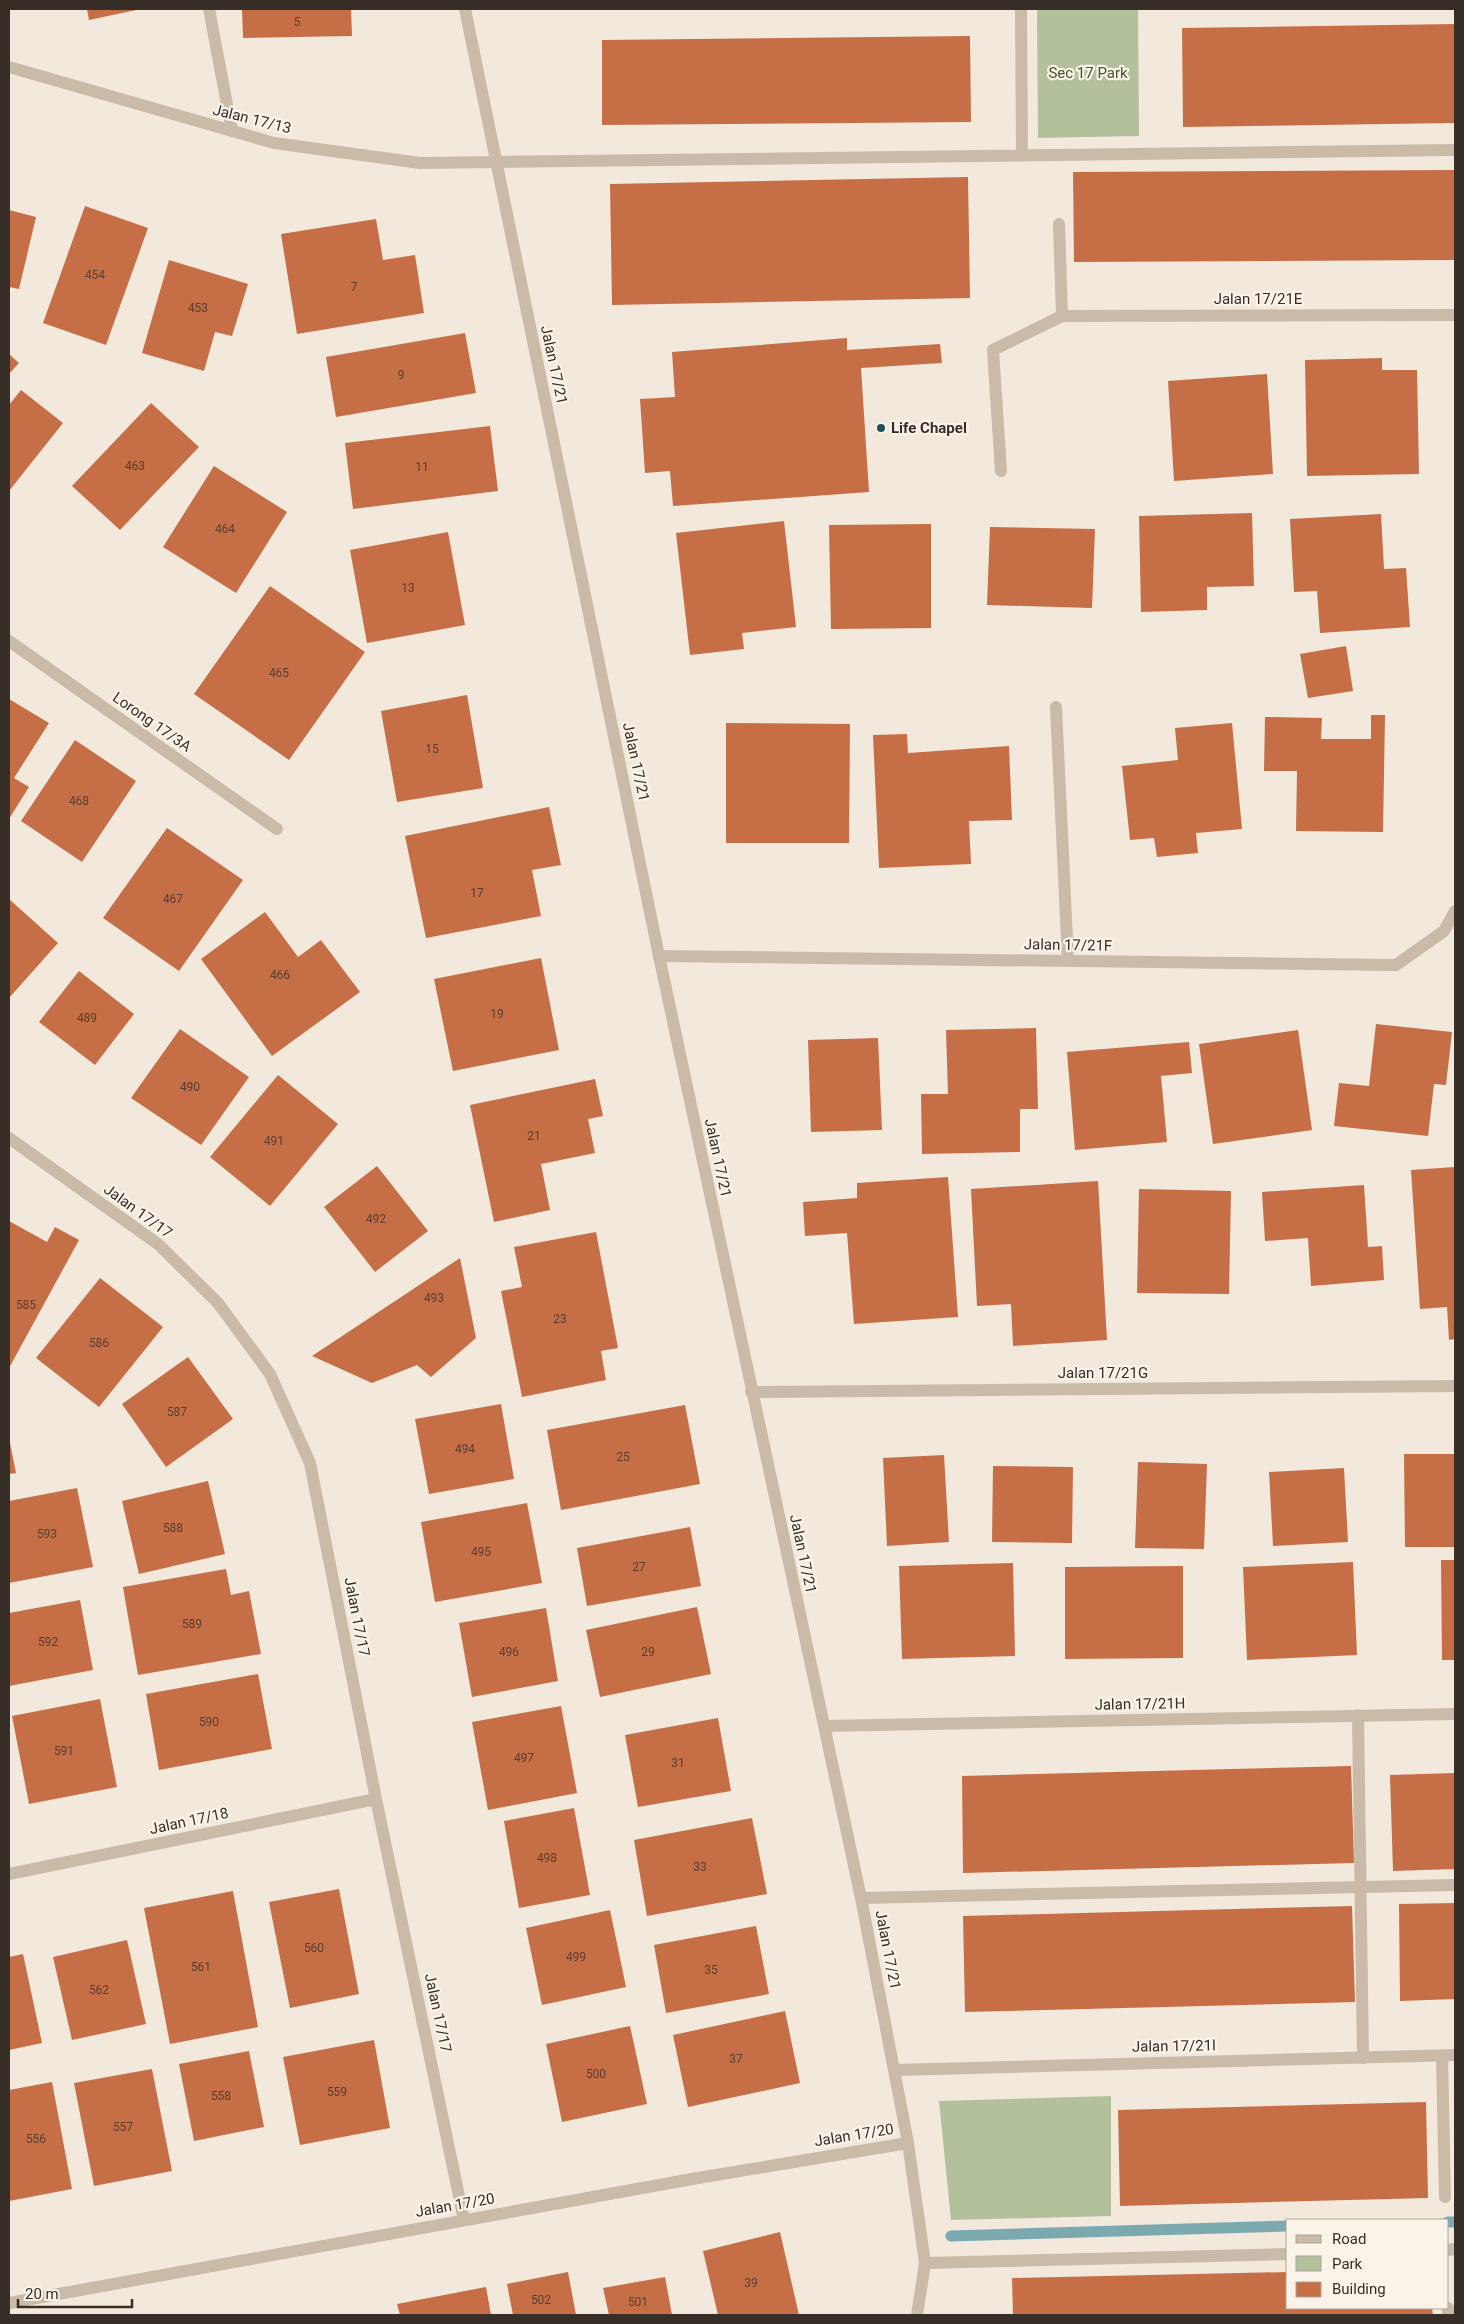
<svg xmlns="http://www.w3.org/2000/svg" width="1464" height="2324" viewBox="0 0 1464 2324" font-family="Roboto,sans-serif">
<rect width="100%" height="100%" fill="#f2e9dc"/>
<!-- green -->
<path fill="#b2c19c" d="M1037 9H1138L1139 136 1038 138Z
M1111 2096V2216L951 2220 939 2101Z"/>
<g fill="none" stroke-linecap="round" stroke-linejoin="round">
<!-- stream -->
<path stroke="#7ba9af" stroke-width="11" d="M1448 2222H1455
M951 2236 1288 2226"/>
</g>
<!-- building -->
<path fill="#c66e46" d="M87 9H136V10L89 20Z
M242 9H351L352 36 243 38Z
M1455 24V123L1183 127 1182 28Z
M970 36 971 122 602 125V40Z
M1455 170V260L1074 262 1073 172Z
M968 177 970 298 612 305 610 184Z
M85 206 148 228 106 345 43 323Z
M9 210 36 217 19 289 9 287Z
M376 219 383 260 415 255 424 313 297 334 281 234Z
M169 260 248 284 232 336 215 332 204 371 142 353Z
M465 333 476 393 336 417 326 357Z
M847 338V350L940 344 942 363 861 368 869 492 673 506 670 471 645 473 640 399 675 397 672 352Z
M9 354 19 363 9 374Z
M1382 358V370H1417L1419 474 1307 476 1305 360Z
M1267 374 1273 474 1174 481 1168 381Z
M21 390 63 423 9 491V405Z
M151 403 199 447 120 530 72 486Z
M490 426 498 491 353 509 345 443Z
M214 466 287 512 236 593 163 547Z
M1252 513 1254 586 1207 587V610L1141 612 1139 516Z
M1381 514 1384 569 1406 568 1410 627 1320 633 1317 591 1294 592 1290 519Z
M784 521 796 627 742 633 744 649 690 655 676 533Z
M931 524V628L831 629 829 525Z
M990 527 1095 529 1092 608 987 605Z
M448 532 465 625 367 643 350 550Z
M270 586 365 652 289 760 194 694Z
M1346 646 1353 691 1308 698 1300 654Z
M467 695 483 788 397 802 381 711Z
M9 699 49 723 14 778 29 787 9 819Z
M1371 715H1385L1383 832 1296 831 1297 771H1264L1265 717 1322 718 1321 739H1371Z
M726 723 850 724 849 843H726Z
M1232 723 1242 829 1196 833 1198 853 1157 857 1154 838 1130 840 1122 766 1178 760 1175 728Z
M907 734 908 753 1009 746 1012 820 969 821 971 864 879 868 873 735Z
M75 740 136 781 82 862 21 821Z
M549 807 561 865 532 870 541 916 426 938 405 836Z
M167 828 243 880 179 971 103 918Z
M9 899 58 943 9 998Z
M265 912 298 957 321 940 360 992 272 1056 201 959Z
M541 958 559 1050 453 1071 434 979Z
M79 971 134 1014 95 1065 39 1022Z
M1376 1024 1452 1032 1446 1085 1434 1084 1428 1136 1334 1126 1339 1083 1369 1086Z
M1036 1028 1038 1109H1020V1152L922 1154 921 1094H948L946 1030Z
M180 1029 249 1077 201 1145 131 1098Z
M1298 1030 1312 1130 1213 1144 1199 1044Z
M878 1038 882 1130 811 1132 808 1040Z
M1189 1042 1192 1073 1161 1076 1167 1142 1075 1150 1067 1052Z
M278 1075 338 1124 270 1206 210 1157Z
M595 1079 603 1116 588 1119 595 1153 541 1164 550 1210 494 1222 470 1105Z
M377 1166 428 1231 375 1272 324 1207Z
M1455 1167V1339L1449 1340 1447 1307 1420 1309 1411 1170Z
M948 1177 958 1317 854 1324 847 1233 805 1236 803 1202 857 1198V1183Z
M1098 1181 1107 1340 1013 1346 1011 1304 977 1306 971 1189Z
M1364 1185 1368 1247 1382 1246 1384 1280 1311 1286 1308 1238 1265 1241 1262 1192Z
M1139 1189 1231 1191 1229 1294 1137 1293Z
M9 1221 47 1242 55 1227 79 1240 9 1368Z
M596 1232 618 1348 601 1351 606 1380 522 1397 501 1291 522 1287 514 1247Z
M460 1258 476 1338 431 1377 417 1365 372 1383 312 1356Z
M100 1278 163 1327 99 1407 36 1358Z
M188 1357 233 1419 166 1467 122 1404Z
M501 1404 514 1479 429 1494 415 1419Z
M685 1405 700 1484 561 1510 547 1430Z
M9 1438 16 1473 9 1474Z
M1404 1454H1455V1547H1405Z
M944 1455 949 1542 887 1546 883 1458Z
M1138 1462 1207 1464 1204 1549 1135 1548Z
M993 1466 1073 1467 1072 1543 992 1542Z
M1344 1468 1348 1542 1273 1546 1269 1472Z
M208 1481 225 1554 139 1574 122 1501Z
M77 1488 93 1567 9 1583V1501Z
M527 1503 542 1583 435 1602 421 1522Z
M690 1527 701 1586 587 1606 577 1548Z
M1441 1560H1455V1660H1442Z
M1353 1562 1357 1655 1247 1660 1243 1567Z
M1013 1563 1015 1656 902 1659 899 1566Z
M1183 1566V1658L1065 1659V1567Z
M226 1569 231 1595 249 1591 261 1654 138 1675 123 1587Z
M80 1600 93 1670 9 1686V1613Z
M697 1607 711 1674 600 1697 586 1630Z
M546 1608 558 1681 472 1697 459 1623Z
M258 1674 272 1749 159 1770 146 1694Z
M100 1699 117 1787 29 1804 12 1716Z
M561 1706 577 1793 488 1810 472 1722Z
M718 1718 731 1791 638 1807 625 1735Z
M1351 1766 1354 1863 963 1873 962 1776Z
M1455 1773V1869L1393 1871 1390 1775Z
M574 1808 590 1895 519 1908 504 1821Z
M752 1818 767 1894 647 1916 634 1840Z
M339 1889 359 1994 290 2008 269 1902Z
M233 1891 258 2027 170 2044 144 1908Z
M1455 1903V1999L1400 2001 1399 1904Z
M1352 1906 1355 2002 965 2012 963 1916Z
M610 1910 626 1987 542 2005 526 1928Z
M756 1926 769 1994 666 2013 654 1945Z
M127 1940 146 2024 72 2040 53 1957Z
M23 1954 42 2043 9 2050V1957Z
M785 2011 800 2083 688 2107 673 2035Z
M630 2026 647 2104 562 2122 546 2044Z
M374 2040 390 2128 300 2145 283 2057Z
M249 2051 264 2127 194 2141 179 2064Z
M152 2069 172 2171 94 2186 74 2083Z
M52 2082 72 2189 9 2201V2090Z
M1426 2102 1428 2198 1120 2206 1118 2110Z
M780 2232 799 2315H718L703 2251Z
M568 2272 576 2315H513L507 2284Z
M1288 2272V2308H1432L1433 2315H1013L1012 2278Z
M665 2277 672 2315H609L603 2288Z
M486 2287 491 2315H400L397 2304Z"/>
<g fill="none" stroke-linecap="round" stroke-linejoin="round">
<!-- service -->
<path stroke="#cabaa8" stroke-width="12" d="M209 9 232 131
M1021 9 1022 155
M495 162 1455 150
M1001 471 993 350 1062 316 1059 224
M1358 1715 1363 2058
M861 1898 1455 1885
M1442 2056 1445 2197
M1448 2250 1455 2249
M925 2263 1288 2254
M1448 2308V2315"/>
<!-- minor -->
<path stroke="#cabaa8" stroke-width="12" d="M9 67 274 143 420 163 495 162
M1062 316 1455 315
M9 641 277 829
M1056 707 1068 961
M659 956 1396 965 1444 931 1455 911
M9 1138 158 1244 218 1303 270 1374 310 1463 376 1799 464 2220
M751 1392 1455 1386
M825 1726 1455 1714
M9 1874 376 1799
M895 2070 1455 2055
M9 2303 692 2179 908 2143"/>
<!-- tertiary -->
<path stroke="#cabaa8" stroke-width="12" d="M465 9 659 956 861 1898 908 2143 925 2263 917 2315"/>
</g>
<!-- markers -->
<circle fill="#1d5058" stroke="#faf3e8" stroke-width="2" cx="881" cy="428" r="5"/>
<g text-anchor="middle" stroke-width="4.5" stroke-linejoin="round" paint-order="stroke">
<!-- number labels -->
<g font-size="12" fill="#5b3e30">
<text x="297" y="26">5</text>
<text x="95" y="279">454</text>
<text x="354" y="291">7</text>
<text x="198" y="312">453</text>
<text x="401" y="379">9</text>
<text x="135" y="470">463</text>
<text x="422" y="471">11</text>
<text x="225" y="533">464</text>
<text x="408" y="592">13</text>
<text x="279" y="677">465</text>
<text x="432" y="753">15</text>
<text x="79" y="805">468</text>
<text x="477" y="897">17</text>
<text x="173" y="903">467</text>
<text x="280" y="979">466</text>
<text x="497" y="1018">19</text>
<text x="87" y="1022">489</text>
<text x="190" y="1091">490</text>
<text x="534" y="1140">21</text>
<text x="274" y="1145">491</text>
<text x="376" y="1223">492</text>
<text x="434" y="1302">493</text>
<text x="26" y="1309">585</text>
<text x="560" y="1323">23</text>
<text x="99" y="1347">586</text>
<text x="177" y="1416">587</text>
<text x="465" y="1453">494</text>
<text x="623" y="1461">25</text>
<text x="173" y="1532">588</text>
<text x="47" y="1538">593</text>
<text x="481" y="1556">495</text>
<text x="639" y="1571">27</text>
<text x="192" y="1628">589</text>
<text x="48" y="1646">592</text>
<text x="509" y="1656">496</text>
<text x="648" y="1656">29</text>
<text x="209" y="1726">590</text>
<text x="64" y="1755">591</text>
<text x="524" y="1762">497</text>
<text x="678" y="1767">31</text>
<text x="547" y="1862">498</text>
<text x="700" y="1871">33</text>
<text x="314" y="1952">560</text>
<text x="576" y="1961">499</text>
<text x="201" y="1971">561</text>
<text x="711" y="1974">35</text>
<text x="99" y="1994">562</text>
<text x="736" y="2063">37</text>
<text x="596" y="2078">500</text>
<text x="337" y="2096">559</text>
<text x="221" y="2100">558</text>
<text x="123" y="2131">557</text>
<text x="36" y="2143">556</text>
<text x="751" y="2287">39</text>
<text x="541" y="2304">502</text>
<text x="638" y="2306">501</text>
</g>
<!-- park labels -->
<g font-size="15" fill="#43552c" stroke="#faf3e8">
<text x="1088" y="78">Sec 17 Park</text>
</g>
<!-- street labels -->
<g font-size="15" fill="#372e28" stroke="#faf3e8">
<text transform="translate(252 119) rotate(14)" y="5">Jalan 17/13</text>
<text x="1258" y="304">Jalan 17/21E</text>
<text transform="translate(554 365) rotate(78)" y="5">Jalan 17/21</text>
<text transform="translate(152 722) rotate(35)" y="5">Lorong 17/3A</text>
<text transform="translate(636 762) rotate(78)" y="5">Jalan 17/21</text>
<text transform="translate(1068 945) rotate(1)" y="5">Jalan 17/21F</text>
<text transform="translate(718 1158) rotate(78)" y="5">Jalan 17/21</text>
<text transform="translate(138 1211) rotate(36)" y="5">Jalan 17/17</text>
<text x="1103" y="1378">Jalan 17/21G</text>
<text transform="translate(803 1554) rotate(78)" y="5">Jalan 17/21</text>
<text transform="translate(357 1617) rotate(79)" y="5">Jalan 17/17</text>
<text transform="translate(1140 1704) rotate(-1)" y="5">Jalan 17/21H</text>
<text transform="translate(189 1821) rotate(-12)" y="5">Jalan 17/18</text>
<text transform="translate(888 1950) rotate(79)" y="5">Jalan 17/21</text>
<text transform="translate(438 2013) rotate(78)" y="5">Jalan 17/17</text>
<text transform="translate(1174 2046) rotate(-1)" y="5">Jalan 17/21I</text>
<text transform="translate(854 2135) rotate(-9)" y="5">Jalan 17/20</text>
<text transform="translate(455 2205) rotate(-10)" y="5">Jalan 17/20</text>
</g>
<!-- poi labels -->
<g font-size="15" font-weight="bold" fill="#372e28" stroke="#faf3e8" text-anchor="start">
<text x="891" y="433">Life Chapel</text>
</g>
</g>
<!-- border -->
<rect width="1464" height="2324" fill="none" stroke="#372e28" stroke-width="20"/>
<!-- legend -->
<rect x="1286" y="2219" width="162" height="90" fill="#faf3e8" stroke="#aca49b"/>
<rect x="1296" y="2235" width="25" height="8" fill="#cabaa8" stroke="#aca49b"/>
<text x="1332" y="2244" font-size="15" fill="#372e28">Road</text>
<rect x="1296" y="2256" width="25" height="15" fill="#b2c19c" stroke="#aca49b"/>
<text x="1332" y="2269" font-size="15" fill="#372e28">Park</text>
<rect x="1296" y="2282" width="25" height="15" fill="#c66e46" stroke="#aca49b"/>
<text x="1332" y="2294" font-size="15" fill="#372e28">Building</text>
<!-- scale -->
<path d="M18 2299v8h114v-8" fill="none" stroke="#372e28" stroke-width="2.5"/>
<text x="25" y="2299" font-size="15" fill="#372e28" stroke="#faf3e8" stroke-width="4" paint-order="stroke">20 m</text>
</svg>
